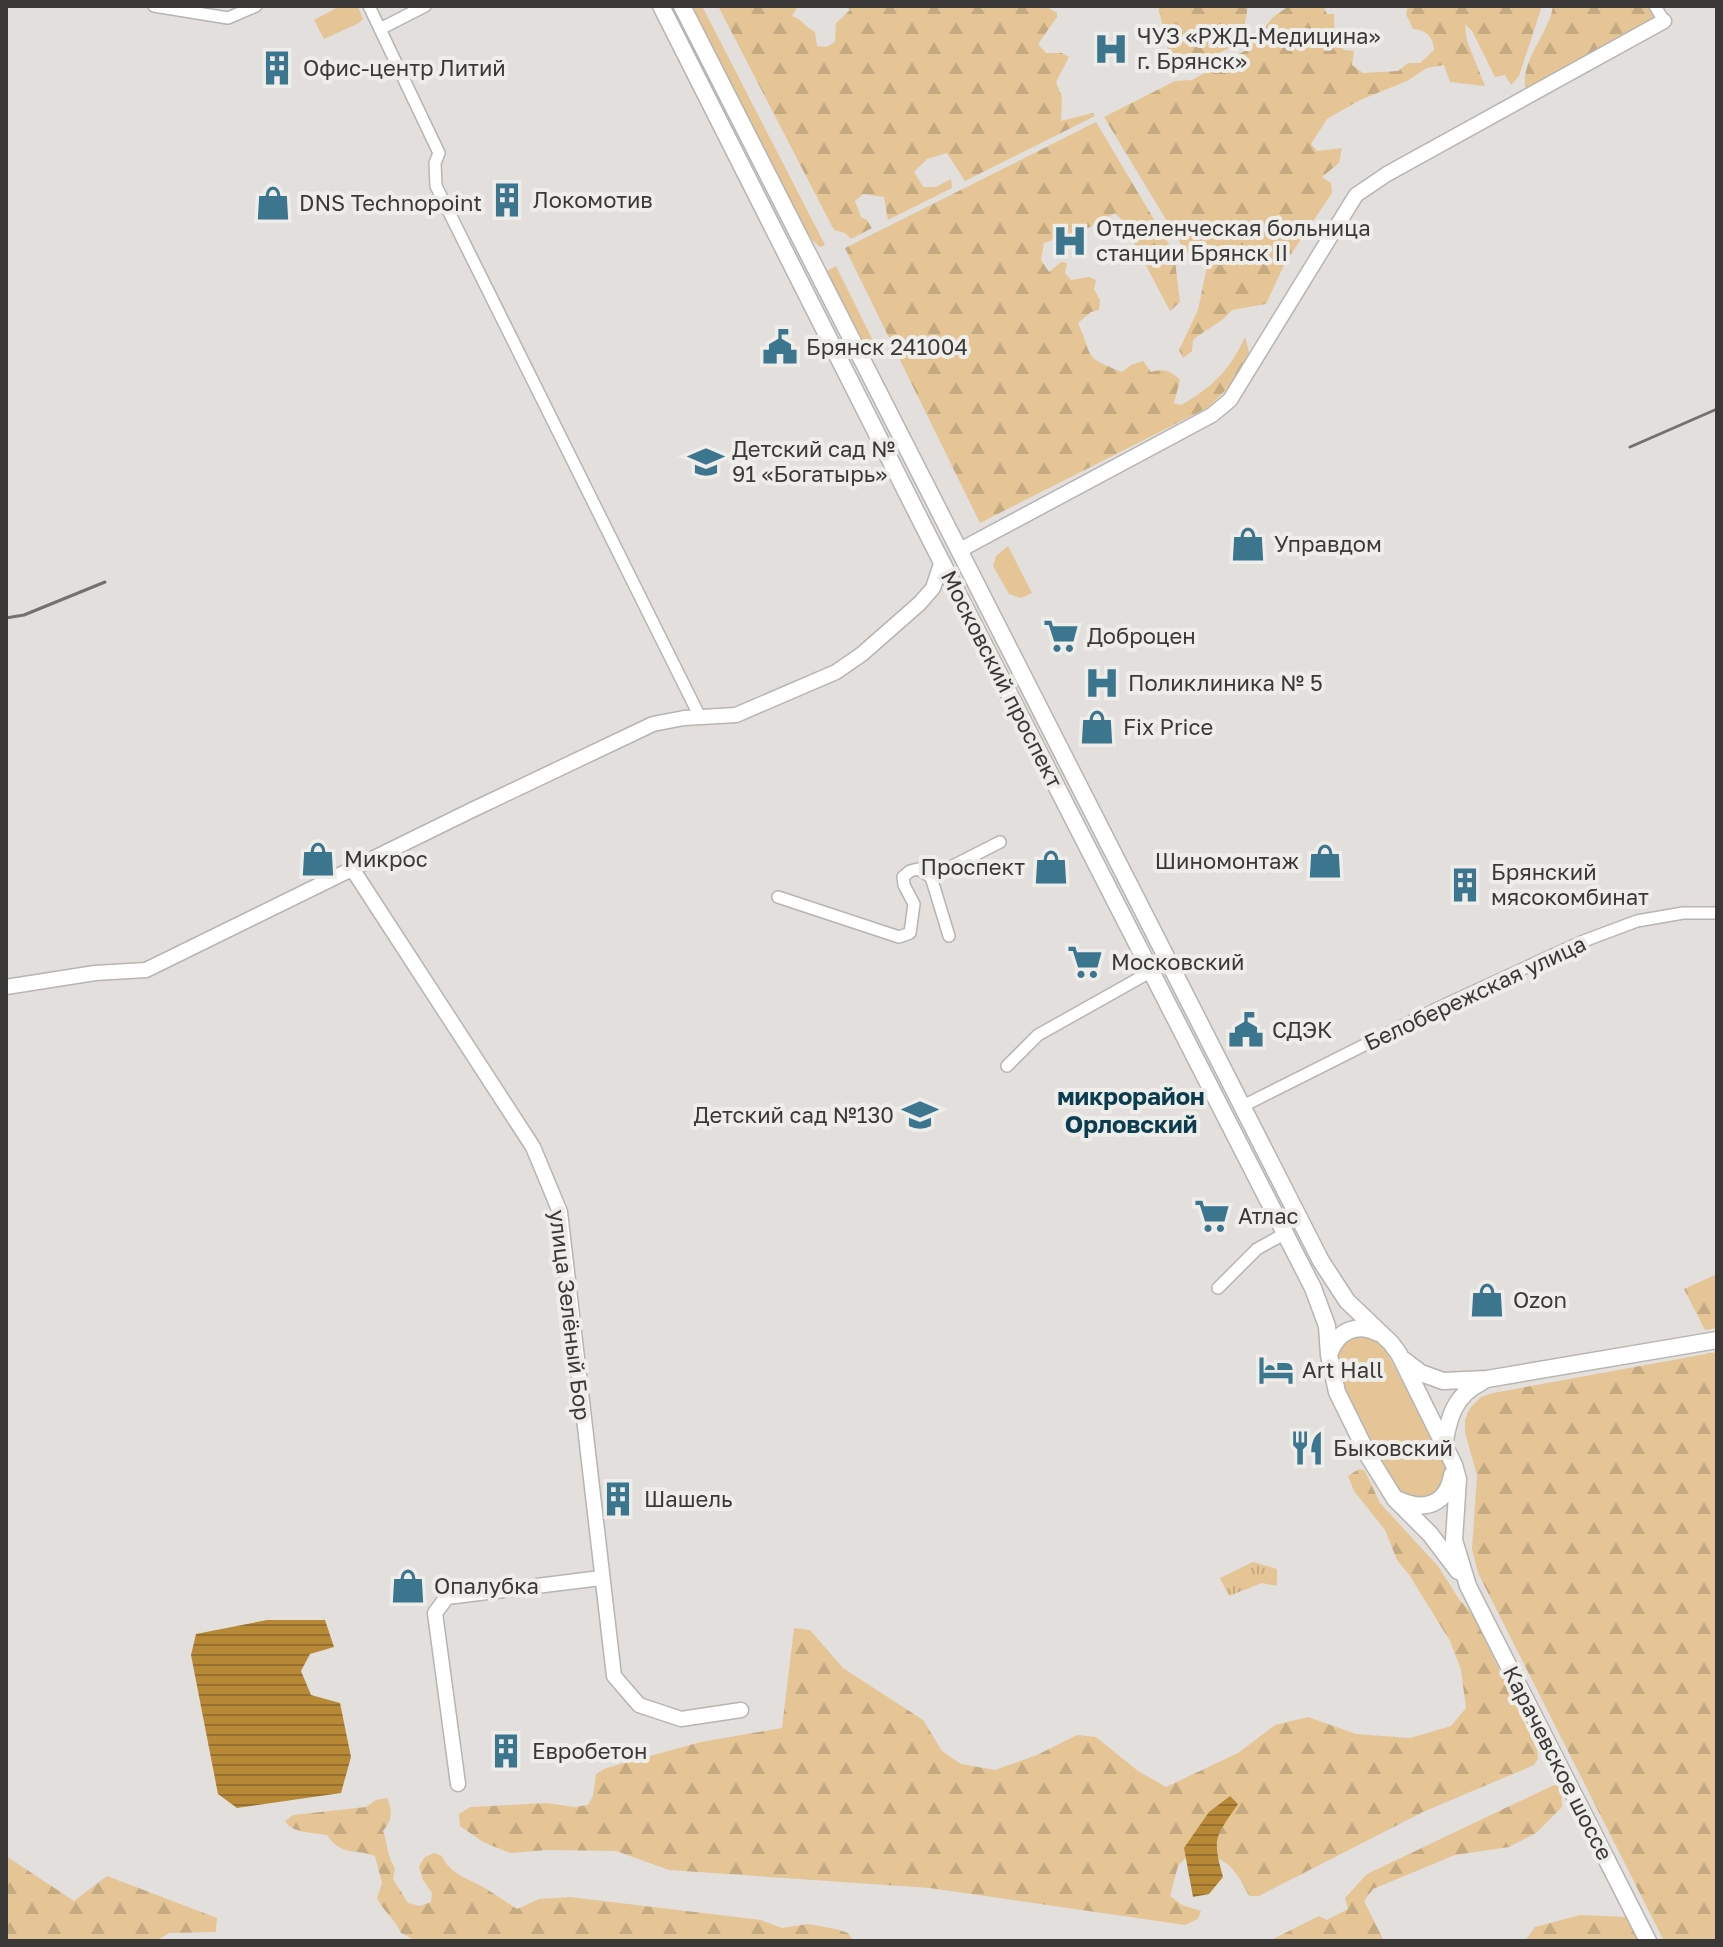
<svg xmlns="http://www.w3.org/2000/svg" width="1723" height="1947" viewBox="0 0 1723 1947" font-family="'Golos Text',sans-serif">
<defs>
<pattern id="forest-firs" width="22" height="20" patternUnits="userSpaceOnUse" patternTransform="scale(2)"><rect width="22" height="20" fill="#e5c595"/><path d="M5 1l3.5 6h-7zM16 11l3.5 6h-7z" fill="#c5aa81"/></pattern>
<pattern id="park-tufts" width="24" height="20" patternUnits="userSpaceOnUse" patternTransform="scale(2)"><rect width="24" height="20" fill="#e5c595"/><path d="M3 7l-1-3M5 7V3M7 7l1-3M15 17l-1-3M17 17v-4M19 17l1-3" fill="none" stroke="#c5aa81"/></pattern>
<pattern id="water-rules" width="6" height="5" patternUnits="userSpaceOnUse" patternTransform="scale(2)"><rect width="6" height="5" fill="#b78836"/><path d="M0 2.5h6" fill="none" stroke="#96702f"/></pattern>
</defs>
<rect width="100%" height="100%" fill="#e2dfdc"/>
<!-- grass -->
<path fill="#e5c595" d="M340 6H358L363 19 359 23 324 39 314 20Z
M692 6H702L825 245 820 247 810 238Z
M836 266 880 355 872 359 827 271Z
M1008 546 1032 593 1021 598 1009 594 993 566 996 556Z
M1361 1336 1370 1337 1383 1345 1445 1464C1449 1498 1414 1510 1394 1484L1337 1375C1335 1354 1339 1340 1361 1336Z"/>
<!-- forest -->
<path fill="url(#forest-firs)" d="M718 6H798L792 16C802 19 805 27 815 32L817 46 826 47 835 42 836 23 850 10 847 6H979L982 9 986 6H1045L1057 13V17L1038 44 1046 53H1062L1069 57 1056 82 1062 97 1061 121 1093 113 1095 116 965 181 947 153 927 159 914 172 923 187H936L951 179 952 188 888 220 884 197 863 194 855 201 861 217 867 220 872 228 851 239 845 233 834 230Z
M1158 6H1248L1242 40C1228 51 1209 56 1193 65L1168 50Z
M1289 6H1323L1327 14H1334L1335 41 1344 50 1354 51 1352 65 1363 73 1398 71 1408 63H1420L1434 50C1433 36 1426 30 1413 29L1406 14 1408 6H1542L1519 76 1511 85 1505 75 1495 77 1472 31 1465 24 1467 41 1485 86 1450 82 1444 65 1427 68 1407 81 1360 100 1327 119 1311 144 1317 151 1342 148 1339 163 1322 177 1331 183 1332 193 1285 263 1266 304 1232 310C1222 323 1206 329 1193 340L1192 351 1183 358 1179 350 1198 310 1211 247 1200 242 1190 255 1182 246 1104 117 1175 81 1192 80 1248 49 1273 17Z
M1553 6H1652L1653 18 1643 27 1534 88 1525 87C1522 57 1549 34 1553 6Z
M1096 122 1174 253 1180 302 1170 311 1122 220 1115 213 1088 228 1044 243 1041 260 1049 272 1061 262 1067 263 1065 273 1071 280 1089 277 1096 280 1094 289 1100 300 1099 310 1091 312 1078 323C1094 359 1082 356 1122 372L1131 365 1143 361 1151 372C1164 368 1171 371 1180 380L1174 403 1181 405C1213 387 1229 371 1245 337L1249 352C1241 376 1226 391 1207 408L980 523 845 248Z
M1717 1274V1328L1705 1330 1684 1289Z
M1717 1352V1941H1664L1478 1573 1472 1549 1477 1475 1465 1433V1420L1470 1408 1481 1397 1493 1393Z
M1359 1469 1365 1471 1380 1503 1438 1566 1459 1599 1474 1616 1537 1750 1538 1759 1534 1765 1423 1812 1259 1896H1249C1235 1866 1224 1856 1192 1851L1178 1866 1170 1896 1182 1905 1201 1911 1198 1919 1185 1925 930 1888 669 1870 616 1851 547 1850 510 1853 483 1842 460 1826 459 1814 470 1807 547 1803 574 1807 588 1805 593 1796 596 1774 606 1768 701 1742 782 1728 794 1628 810 1630 843 1668 923 1720 942 1751 961 1764 995 1770 1037 1755 1077 1735 1096 1737 1138 1771 1166 1787 1238 1753 1275 1725 1308 1717 1356 1734 1410 1738 1451 1726 1466 1708 1461 1670 1450 1641 1410 1576 1397 1560 1385 1530 1354 1491 1348 1476Z
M1554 1785 1561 1787 1562 1807 1536 1833 1509 1847 1455 1855 1373 1889 1364 1901 1384 1941H1269L1319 1916 1327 1920 1348 1909 1345 1898 1367 1874Z
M387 1798C393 1812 392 1820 383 1831 388 1844 387 1857 395 1868L393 1879 408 1903 420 1906 431 1902 432 1893 423 1880 419 1866 425 1857 434 1853 442 1856C451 1875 467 1878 483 1887 495 1894 506 1902 517 1909L539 1899 570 1897 761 1920 782 1928 808 1924 836 1929 848 1933 852 1939 417 1941 401 1933C395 1919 384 1912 377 1898L382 1883 375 1856C354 1848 342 1857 327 1835 313 1832 293 1834 285 1821L293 1815 366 1807 376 1800Z
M6 1856 74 1901 107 1876 217 1918 216 1932 169 1933 156 1941H6Z
M1580 1915 1627 1917 1639 1941H1525L1535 1927Z"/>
<!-- park -->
<path fill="url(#park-tufts)" d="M1253 1562 1277 1569V1586L1262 1583 1229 1596 1220 1578Z"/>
<!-- water -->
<path fill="url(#water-rules)" d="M267 1620H325L334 1647 310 1654 301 1671 311 1695 340 1703 351 1757 341 1793 237 1808 218 1794 191 1655 196 1634Z
M1230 1796 1238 1804C1215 1838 1212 1837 1223 1877L1209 1894 1193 1897 1184 1848 1209 1812Z"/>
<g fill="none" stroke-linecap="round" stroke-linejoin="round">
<!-- minor casing -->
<g stroke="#b7b4b1" stroke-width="14">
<path id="minor" d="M154 6 228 18 256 6
M369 6 439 153 435 163 436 186 700 717
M1655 6 1664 21
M380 29 425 6
M778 897 899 937 910 933 914 904 904 885 903 877 910 871 918 869 931 877
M949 936 931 877 1000 842
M1007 1066 1038 1035 1152 971
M1243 1106 1438 1008 1581 942 1637 921 1683 913H1717
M1218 1288 1257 1249 1286 1233"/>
</g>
<!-- tertiary casing -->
<g stroke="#b7b4b1" stroke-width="17">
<path id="tertiary" d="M960 550 1212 415 1230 400 1356 195 1387 174 1664 21
M353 870 533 1147 560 1212 614 1676 639 1705 681 1719 741 1710
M6 987 95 973 146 970 472 810 653 724 684 718 736 715 836 672 862 654 920 603 933 588 942 561
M458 1784 435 1613 447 1597 601 1578"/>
</g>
<!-- primary casing -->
<g stroke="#b7b4b1" stroke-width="19">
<path id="primary" d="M661 6 932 543 1313 1288 1327 1326 1329 1355 1337 1392 1369 1457 1395 1499 1430 1534 1458 1571
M682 6 1321 1261 1347 1301 1391 1343 1399 1354 1454 1465 1458 1479 1454 1540 1468 1586 1648 1941
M1330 1352C1338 1331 1357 1322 1378 1333
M1404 1360 1421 1373 1443 1381 1487 1379 1717 1340
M1444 1447C1448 1419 1454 1395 1482 1382
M1399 1500C1425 1512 1447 1504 1452 1475"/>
</g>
<!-- minor -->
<use href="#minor" stroke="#fff" stroke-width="11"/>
<!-- tertiary -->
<use href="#tertiary" stroke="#fff" stroke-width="14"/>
<!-- primary -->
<use href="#primary" stroke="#fff" stroke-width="16"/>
<!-- rail -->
<path stroke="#737170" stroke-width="3" d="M1630 447 1717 409
M6 618 24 615 105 582"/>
</g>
<!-- icons -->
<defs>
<g id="hospital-bare" transform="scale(2.76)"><path d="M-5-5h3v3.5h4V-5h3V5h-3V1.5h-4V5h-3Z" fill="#3b758e" stroke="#efede9" stroke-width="2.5" paint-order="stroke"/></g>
<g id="building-bare" transform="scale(2.76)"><path d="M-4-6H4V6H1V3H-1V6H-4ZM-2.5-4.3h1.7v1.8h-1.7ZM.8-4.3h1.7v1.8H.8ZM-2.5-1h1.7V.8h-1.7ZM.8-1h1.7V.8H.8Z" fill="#3b758e" stroke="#efede9" stroke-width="2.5" paint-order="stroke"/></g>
<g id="shop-bare" transform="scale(2.76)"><path d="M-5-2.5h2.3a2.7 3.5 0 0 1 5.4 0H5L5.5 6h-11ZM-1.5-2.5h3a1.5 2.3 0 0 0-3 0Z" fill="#3b758e" stroke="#efede9" stroke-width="2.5" paint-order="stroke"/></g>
<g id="civic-bare" transform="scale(2.76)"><path d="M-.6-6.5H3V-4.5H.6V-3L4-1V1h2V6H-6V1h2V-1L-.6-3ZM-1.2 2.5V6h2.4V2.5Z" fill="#3b758e" stroke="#efede9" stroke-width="2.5" paint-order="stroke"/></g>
<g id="school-bare" transform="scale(2.76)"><path d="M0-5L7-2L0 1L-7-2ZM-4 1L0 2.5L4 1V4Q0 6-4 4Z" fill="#3b758e" stroke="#efede9" stroke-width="2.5" paint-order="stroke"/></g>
<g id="supermarket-bare" transform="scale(2.76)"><path d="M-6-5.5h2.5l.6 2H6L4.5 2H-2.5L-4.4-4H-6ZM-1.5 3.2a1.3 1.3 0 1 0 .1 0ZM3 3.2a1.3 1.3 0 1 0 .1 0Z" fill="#3b758e" stroke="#efede9" stroke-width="2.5" paint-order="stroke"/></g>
<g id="hotel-bare" transform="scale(2.76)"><path d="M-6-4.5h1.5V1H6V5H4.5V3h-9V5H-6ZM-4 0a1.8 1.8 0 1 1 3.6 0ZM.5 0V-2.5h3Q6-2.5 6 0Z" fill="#3b758e" stroke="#efede9" stroke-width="2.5" paint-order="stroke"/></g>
<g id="restaurant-bare" transform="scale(2.76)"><path d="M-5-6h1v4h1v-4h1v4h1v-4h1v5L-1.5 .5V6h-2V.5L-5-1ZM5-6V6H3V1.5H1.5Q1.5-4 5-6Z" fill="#3b758e" stroke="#efede9" stroke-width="2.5" paint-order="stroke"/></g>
</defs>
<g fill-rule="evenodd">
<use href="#hospital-bare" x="1111" y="49"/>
<use href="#building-bare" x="277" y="68"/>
<use href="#building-bare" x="507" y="200"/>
<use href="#shop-bare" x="273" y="203"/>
<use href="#hospital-bare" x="1070" y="241"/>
<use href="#civic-bare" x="780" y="347"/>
<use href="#school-bare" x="706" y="462"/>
<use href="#shop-bare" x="1248" y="544"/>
<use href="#supermarket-bare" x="1061" y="636"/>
<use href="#hospital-bare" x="1102" y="683"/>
<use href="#shop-bare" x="1097" y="727"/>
<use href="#shop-bare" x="318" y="859"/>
<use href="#shop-bare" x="1325" y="861"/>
<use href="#shop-bare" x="1051" y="867"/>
<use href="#building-bare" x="1465" y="885"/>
<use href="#supermarket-bare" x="1085" y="962"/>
<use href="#civic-bare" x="1246" y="1030"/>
<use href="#school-bare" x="920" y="1115"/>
<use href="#supermarket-bare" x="1212" y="1216"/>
<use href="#shop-bare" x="1487" y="1300"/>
<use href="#hotel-bare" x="1276" y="1370"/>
<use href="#restaurant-bare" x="1307" y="1448"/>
<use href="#building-bare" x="618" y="1499"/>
<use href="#shop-bare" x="408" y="1586"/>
<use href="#building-bare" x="506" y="1751"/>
</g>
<g text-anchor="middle" stroke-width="8" stroke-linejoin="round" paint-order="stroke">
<!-- poi labels -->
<g font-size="22" fill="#3a3938" stroke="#efede9" text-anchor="start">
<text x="1137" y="44">ЧУЗ «РЖД-Медицина»<tspan x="1137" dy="25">г. Брянск»</tspan></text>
<text x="303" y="76">Офис-центр Литий</text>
<text x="533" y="208">Локомотив</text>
<text x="299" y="211">DNS Technopoint</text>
<text x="1096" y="236">Отделенческая больница<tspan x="1096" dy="25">станции Брянск II</tspan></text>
<text x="806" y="355">Брянск 241004</text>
<text x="732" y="457">Детский сад №<tspan x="732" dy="25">91 «Богатырь»</tspan></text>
<text x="1274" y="552">Управдом</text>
<text x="1087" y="644">Доброцен</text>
<text x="1128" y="691">Поликлиника № 5</text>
<text x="1123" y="735">Fix Price</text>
<text x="344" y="867">Микрос</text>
<text x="1299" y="869" text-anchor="end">Шиномонтаж</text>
<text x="1025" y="875" text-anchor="end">Проспект</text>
<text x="1491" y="880">Брянский<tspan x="1491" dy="25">мясокомбинат</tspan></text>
<text x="1111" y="970">Московский</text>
<text x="1272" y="1038">СДЭК</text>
<text x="894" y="1123" text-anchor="end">Детский сад №130</text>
<text x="1238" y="1224">Атлас</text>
<text x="1513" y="1308">Ozon</text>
<text x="1302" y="1378">Art Hall</text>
<text x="1333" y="1456">Быковский</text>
<text x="644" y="1507">Шашель</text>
<text x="434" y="1594">Опалубка</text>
<text x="532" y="1759">Евробетон</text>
</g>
<!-- street labels -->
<g font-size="22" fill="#3a3938" stroke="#efede9">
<text transform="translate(1002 679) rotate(63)" y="8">Московский проспект</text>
<text transform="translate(1475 993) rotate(-25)" y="8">Белобережская улица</text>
<text transform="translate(570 1315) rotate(83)" y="8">улица Зелёный Бор</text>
<text transform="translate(1558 1763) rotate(63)" y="8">Карачевское шоссе</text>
</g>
<!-- neighbourhood labels -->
<g font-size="24" font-weight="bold" fill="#0b3d50" stroke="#efede9">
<text x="1131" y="1105">микрорайон<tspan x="1131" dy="28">Орловский</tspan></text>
</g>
</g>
<!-- border -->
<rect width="1723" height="1947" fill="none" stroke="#3a3938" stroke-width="16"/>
</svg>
